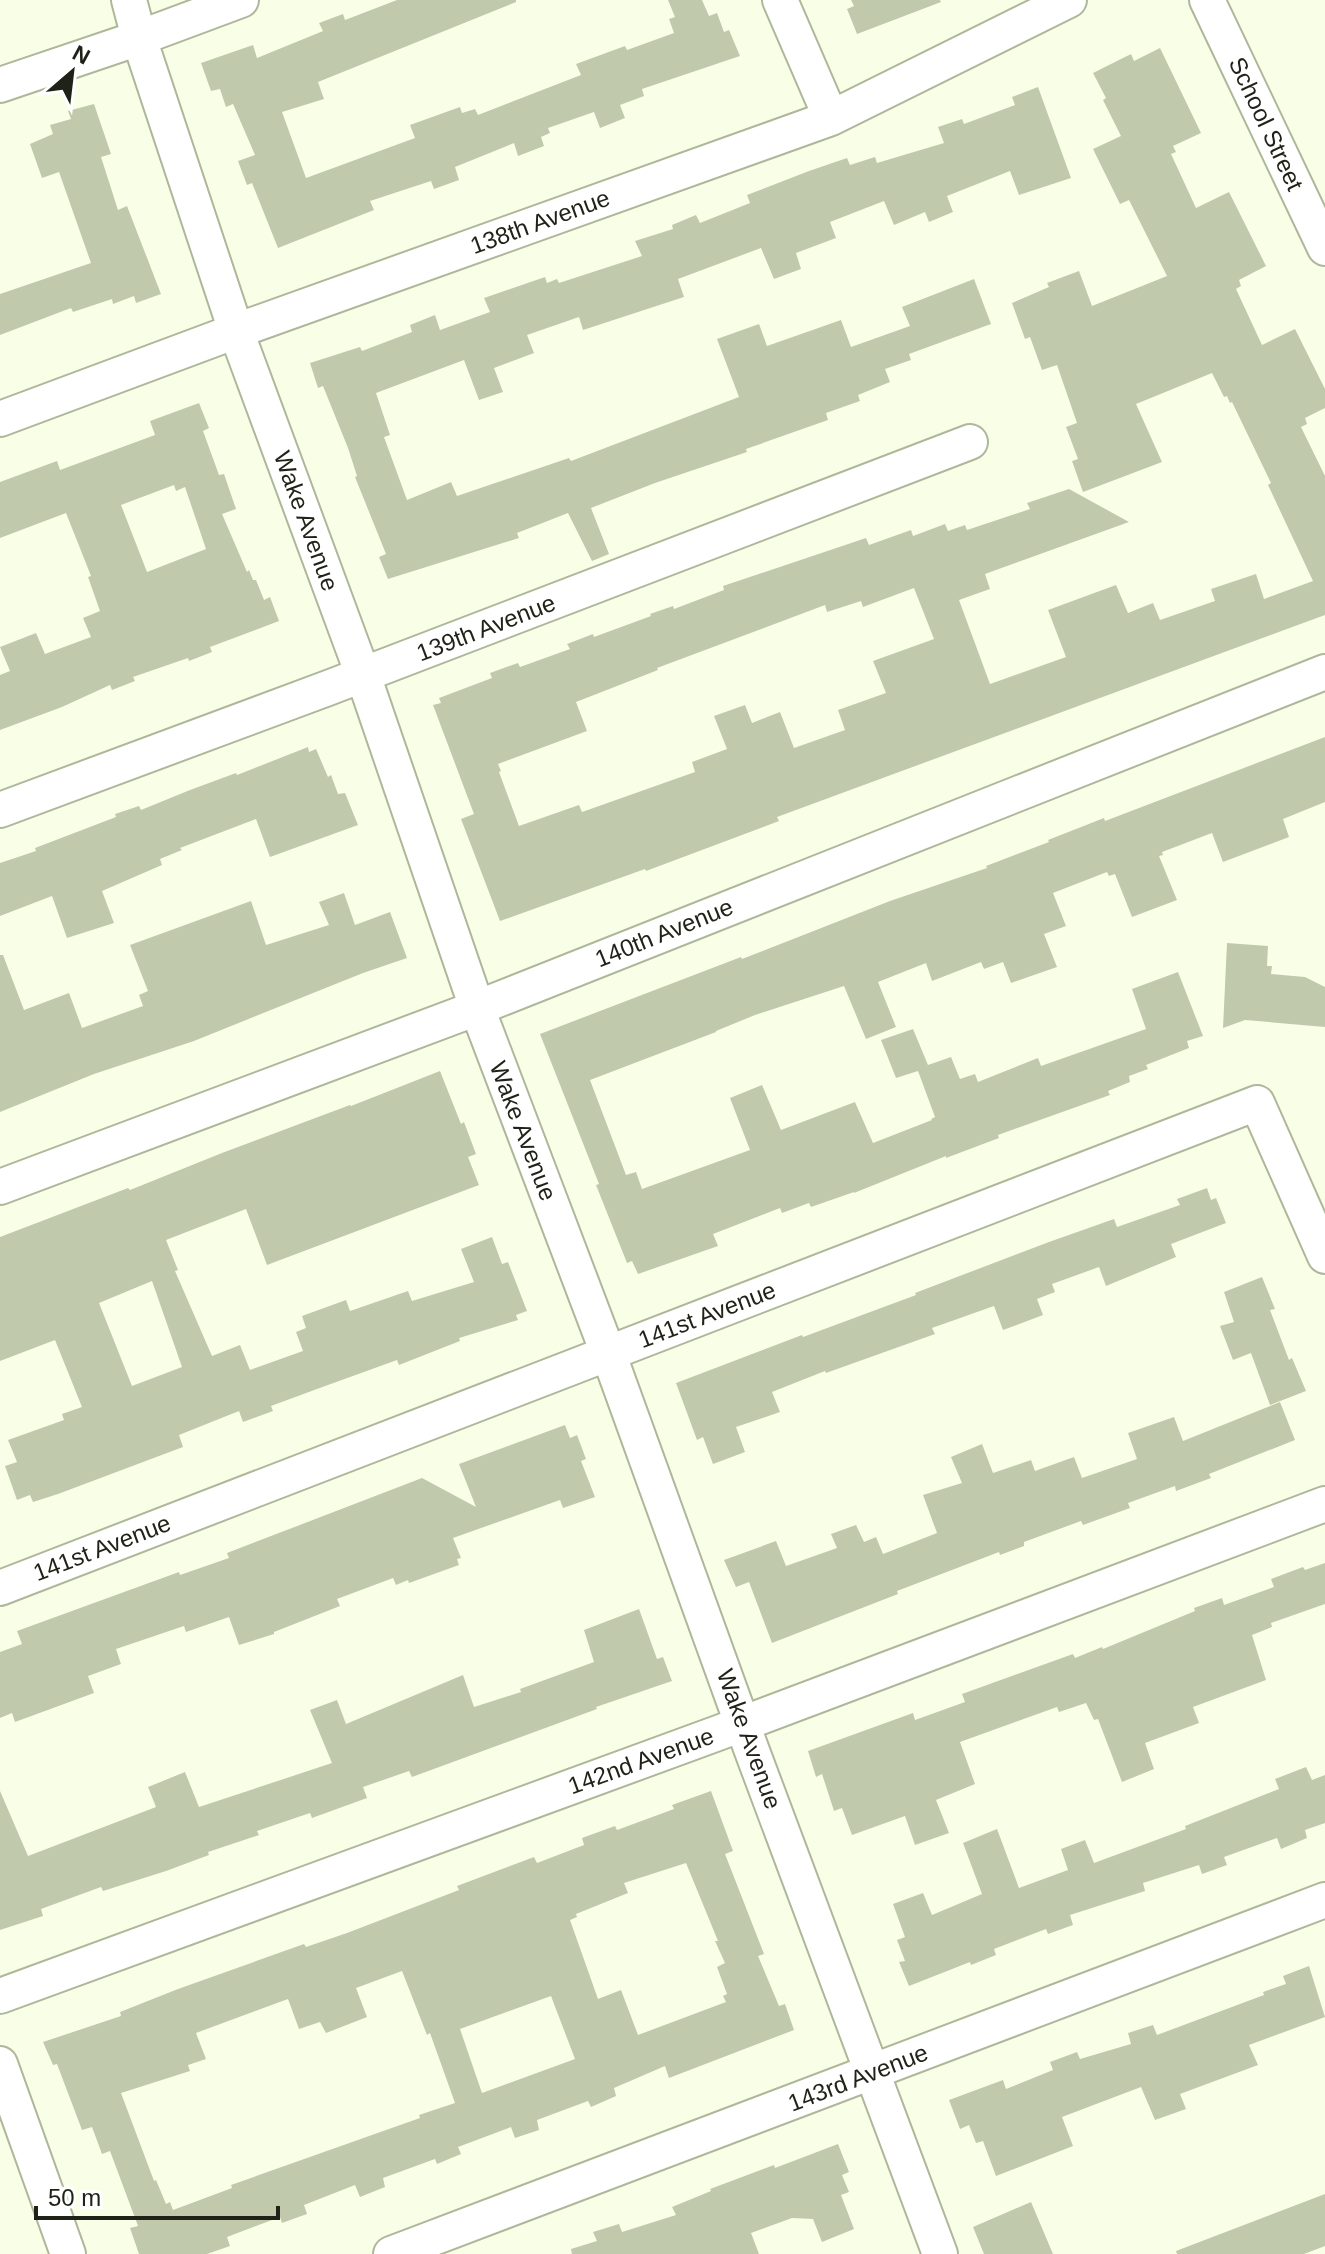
<svg xmlns="http://www.w3.org/2000/svg" width="1325" height="2254" viewBox="0 0 1325 2254" font-family="Helvetica,sans-serif">
<rect width="100%" height="100%" fill="#f8ffe6"/>
<!-- building -->
<path fill="#c1c9ac" fill-rule="evenodd" d="M397 0H516V2L318 82 324 99 282 112 306 178 415 138 410 125 460 107 462 113 475 109 478 115 581 75 576 64 625 46 627 50 674 33 669 19 675 17 668 0H702L709 16 717 13 724 32 729 30 740 56 642 89 644 96 620 105 625 118 600 128 594 112 548 128 550 133 541 137 544 146 518 156 514 143 455 167 459 180 434 189 431 181 370 201 374 210 278 248 252 183 247 185 238 161 255 155 233 104 226 107 220 89 211 91 201 63 253 45 257 58 323 31 319 23 343 14 345 20Z
M851 0H940L941 2 857 34 847 9 854 6Z
M1160 48 1201 133 1173 146 1176 152 1171 154 1196 208 1229 192 1266 266 1239 280 1241 286 1236 289 1262 345 1295 329 1325 389V408L1305 418 1307 424 1301 427 1325 476V615L777 817 779 821 646 871 645 869 500 921 461 819 474 814 433 705 441 703 439 698 492 678 490 673 518 663 520 667 570 649 567 644 593 634 594 637 651 616 650 614 673 606 674 609 724 590 723 586 866 538 869 545 911 530 913 536 945 524 948 531 965 525 967 530 1030 509 1027 503 1069 489 1129 522 985 574 990 589 959 600 990 684 1066 657 1048 610 1116 585 1128 613 1153 603 1160 620 1215 601 1211 589 1256 574 1264 599 1313 581 1268 485 1271 483 1232 402 1230 403 1227 396 1224 397 1212 373 1136 404 1162 462 1083 492 1072 461 1078 459 1066 427 1077 423 1057 365 1042 370 1030 337 1025 339 1012 303 1049 287 1047 283 1079 271 1092 306 1167 276 1129 200 1120 204 1093 149 1121 136 1103 100 1106 98 1093 73 1131 54 1134 61ZM914 588 934 639 873 661 886 693 838 710 845 730 794 748 780 712 752 723 745 705 714 716 727 749 692 762 695 772 582 812 579 805 519 826 499 772 501 771 498 764 587 731 576 702 658 670 657 668 825 605 827 612 861 601 863 607Z
M1038 87 1071 178 1019 195 1010 171 947 196 953 212 929 222 925 212 894 225 884 201 830 222 836 238 796 253 801 269 774 279 761 248 678 279 684 297 583 330 579 317 527 335 534 353 494 368 503 392 479 400 464 360 376 393 390 435 384 437 407 500 451 482 457 496 569 458 571 461 739 397 717 339 759 324 767 346 841 320 851 347 910 326 902 307 974 279 991 324 909 354 911 360 885 369 890 382 858 395 860 401 826 413 828 420 746 449 747 452 655 483 591 508 609 554 592 561 568 513 517 533 519 538 388 579 379 557 386 554 355 477 357 476 348 448 323 386 318 388 310 363 360 347 362 351 412 332 410 325 435 315 440 330 490 312 484 298 545 277 547 283 557 279 559 283 642 256 635 241 673 229 672 225 696 215 700 223 750 203 747 195 809 171 847 158 850 165 875 157 877 163 944 143 938 127 962 119 964 124 1015 105 1012 97Z
M94 104 111 154 101 157 118 210 127 206 161 294 136 303 134 296 113 304 112 299 73 312 71 308 0 335V294L91 263 59 172 42 178 30 144 53 134 50 125 71 119 68 111Z
M199 403 209 428 203 431 219 475 224 474 236 509 222 514 247 572 249 570 253 580H256L264 600 270 597 279 621 210 647 212 652 189 661 188 658 133 677 135 681 112 690 110 685 62 707 0 730V675L10 671 0 647 36 633 45 654 91 637 83 618 100 611 88 577 91 576 66 513 0 538V482L57 461 60 470 155 435 150 421ZM174 485 176 491 185 487 206 549 147 572 121 505Z
M1325 737V802L1283 819 1289 837 1223 862 1212 833 1162 852 1163 855 1159 856 1177 900 1132 917 1115 874 1109 876 1107 872 1053 893 1066 926 1044 934 1057 967 1011 983 1003 962 984 969 981 962 932 981 926 963 878 982 896 1027 866 1039 844 986 755 1015 716 1031V1032L590 1080 626 1175 636 1172 642 1189 750 1150 730 1098 762 1085 781 1130 855 1102 873 1143 932 1120 931 1119 935 1117 918 1071 896 1078 881 1040 913 1029 928 1065 951 1057 960 1079 975 1074 978 1082 1038 1058 1041 1066 1146 1029 1132 989 1178 972 1203 1036 1187 1041 1189 1048 1146 1065 1148 1069 1129 1076 1130 1082 1108 1091 1110 1095 998 1135 999 1138 946 1158V1156L854 1193V1192L811 1207 809 1203 782 1213 780 1208 713 1234 718 1246 638 1274 632 1261 627 1263 596 1185 599 1184 540 1034 741 957 742 959 890 901 987 868 986 866 1049 842 1048 840 1104 818 1105 821Z
M308 747 309 752 316 749 328 777 331 775 338 794 345 793 358 825 270 857 256 819 180 848 182 850 160 859 162 865 102 891 114 923 67 938 52 896 0 916V863L36 851 35 848 116 817 115 814 139 806 141 810 190 790 236 773 237 775Z
M344 893 355 925 390 912 407 958 363 973 194 1041 94 1074 0 1112V955H3L24 1010 69 993 82 1028 143 1006 139 995 148 991 130 945 251 901 266 945 329 925 319 902Z
M1227 943 1268 946 1267 966H1272L1271 974 1305 977 1325 987V1027L1245 1020 1223 1028Z
M440 1071 461 1124 464 1122 476 1154 468 1157 479 1185 267 1265 246 1209 166 1240 178 1270 175 1271 212 1356 240 1345 250 1370 303 1351 296 1332 306 1328 302 1316 346 1300 350 1311 408 1291 412 1301 474 1282 461 1249 492 1237 502 1264 508 1262 527 1311 516 1315 518 1320 459 1338 460 1341 399 1365 397 1360 317 1389 271 1406 273 1411 243 1422 239 1411 179 1435 183 1447 58 1494 33 1502 30 1495 17 1500 5 1466 17 1462 8 1440 64 1420 62 1414 82 1407 55 1340 0 1361V1237L128 1188 130 1190 222 1153 350 1105 351 1106ZM152 1281 182 1367 132 1386 99 1303Z
M1207 1188 1211 1200 1216 1198 1226 1223 1171 1244 1176 1257 1106 1286 1099 1267 1052 1284 1055 1292 1037 1299 1043 1315 1003 1330 994 1306 932 1328 935 1334 826 1373 825 1371 772 1392 780 1412 736 1427 745 1452 713 1464 703 1437 697 1440 676 1383 802 1335 803 1337 916 1295 915 1293 1049 1242 1114 1219 1117 1227 1180 1205 1177 1199Z
M1262 1277 1275 1309 1270 1310 1289 1360 1292 1358 1306 1391 1270 1405 1251 1353 1233 1360 1220 1326 1234 1322 1224 1292Z
M1280 1402 1295 1440 1209 1474 1211 1478 1176 1491 1175 1486 1128 1503 1130 1508 1083 1525 1081 1521 1024 1542V1546L1000 1555 999 1552 897 1591 898 1594 772 1643 749 1582 736 1587 724 1560 776 1541 786 1566 837 1548 831 1534 856 1525 864 1542 876 1537 883 1554 937 1533 923 1495 962 1483 951 1457 982 1444 993 1473 1031 1460 1035 1471 1074 1457 1082 1478 1137 1459 1128 1433 1174 1417 1183 1441Z
M565 1425 570 1438 577 1435 586 1459 581 1461 595 1497 563 1508 560 1500 453 1538 461 1558 457 1559 459 1565 409 1583 408 1580 396 1585 393 1578 337 1599 340 1606 274 1632V1634L239 1645 229 1617 186 1632 184 1626 116 1649 121 1664 88 1676 94 1693 15 1722 12 1713 0 1718V1652L22 1644 17 1631 179 1572 180 1575 229 1558 227 1553 422 1478 476 1507 459 1464Z
M1325 1563V1604L1271 1623 1272 1627 1252 1635 1266 1680 1193 1707 1199 1723 1145 1743 1154 1769 1122 1782 1098 1719 1094 1720 1086 1703 1059 1712 1057 1707 960 1742 975 1784 936 1800 949 1833 915 1845 905 1816 852 1835 842 1808 834 1811 822 1774 816 1777 808 1751 913 1713 915 1720 965 1702 962 1694 1073 1654 1075 1658 1102 1647 1103 1649 1195 1611 1194 1608 1222 1598 1224 1605 1274 1587 1271 1579 1303 1567 1305 1570Z
M639 1609 657 1659 663 1657 672 1681 596 1707 597 1709 412 1777 409 1771 363 1787 367 1798 312 1818 310 1813 257 1831 259 1835 208 1852 209 1855 166 1871 103 1891 101 1887 41 1909 43 1916 0 1930V1791L28 1856 156 1807 148 1787 185 1772 199 1807 332 1763 310 1710 337 1700 346 1724 463 1675 474 1707 521 1692 520 1689 594 1662 584 1630Z
M1306 1767 1312 1780 1325 1775V1823L1305 1830 1307 1838 1281 1849 1277 1838 1224 1857 1227 1865 1202 1874 1199 1865 1143 1883 1145 1891 1070 1915 1073 1925 1048 1934 1046 1929 994 1949 996 1955 971 1965 970 1962 909 1986 899 1962 905 1961 897 1940 905 1937 893 1904 923 1893 932 1915 982 1894 963 1843 997 1829 1019 1888 1068 1870 1061 1849 1085 1840 1094 1863 1186 1829 1185 1826 1279 1789 1275 1779Z
M711 1791 733 1851 725 1854 764 1954 758 1956 779 2006 785 2004 794 2030 669 2078 665 2066 614 2088 616 2096 591 2107 588 2101 537 2120 539 2130 515 2138 511 2127 458 2147 461 2154 437 2164 435 2159 383 2178 385 2187 360 2197 355 2185 304 2205 307 2214 282 2223 280 2217 227 2237 230 2246 207 2254H139L130 2228 138 2226 110 2151 102 2154 92 2127 82 2130 57 2064 53 2065 43 2042 121 2016 120 2012 178 1989 304 1944 306 1947 347 1933 459 1890 457 1886 534 1857 537 1863 584 1845 582 1838 615 1826 617 1830 674 1809 672 1805ZM686 1863 718 1941H715L725 1963 717 1967 727 1994 723 1996 726 2002 638 2035 621 1990 598 1999 570 1920 577 1917 576 1914 628 1893 624 1883ZM402 1971 427 2035 430 2033 455 2103 419 2115 420 2118 231 2185 232 2188 173 2210 170 2202 166 2204 156 2180 154 2181 121 2093 190 2071 188 2065 206 2059 196 2033 288 1999 299 2029 320 2022 326 2033 367 2017 356 1988ZM551 1996 575 2059 482 2093 460 2029Z
M1309 1966 1325 2017 1249 2045 1258 2065 1180 2094 1186 2109 1155 2120 1141 2087 1062 2117 1073 2146 996 2176 983 2141 976 2143 969 2125 960 2129 949 2100 1003 2080 1006 2089 1053 2070 1050 2062 1077 2052 1080 2059 1131 2044 1128 2033 1153 2025 1157 2035 1264 1995 1263 1992 1286 1984 1283 1976Z
M838 2144 849 2172 842 2175 849 2192 841 2195 854 2229 822 2242 813 2219 792 2218 751 2233 759 2254H572L571 2249 597 2241 593 2232 619 2224 622 2232 676 2215 672 2207 711 2191 710 2189 774 2165 775 2168Z
M1325 2194V2246L1304 2254H1177L1176 2251Z
M1031 2202 1053 2254H984L973 2227Z"/>
<g fill="none" stroke-linecap="round" stroke-linejoin="round">
<!-- street casing -->
<g stroke="#afb79a" stroke-width="38">
<path id="street" d="M129 0 139 38 236 331 363 675 477 1008 614 1369 752 1751 940 2254
M780 0 831 118
M1207 0 1325 248
M0 85 139 38 241 0
M0 419 236 331 831 118 1069 0
M0 810 328 688 970 442
M0 1187 477 1008 1325 672
M0 1588 1257 1103 1325 1256
M0 1996 718 1733 1325 1504
M0 2064 68 2254
M391 2254 1325 1900"/>
</g>
<!-- street -->
<use href="#street" stroke="#fff" stroke-width="34"/>
</g>
<g text-anchor="middle" stroke-width="7" stroke-linejoin="round" paint-order="stroke">
<!-- street labels -->
<g font-size="24" fill="#1f2217" stroke="#fff">
<text transform="translate(1266 124) rotate(65)" y="8">School Street</text>
<text transform="translate(540 222) rotate(-20)" y="8">138th Avenue</text>
<text transform="translate(306 521) rotate(70)" y="8">Wake Avenue</text>
<text transform="translate(486 628) rotate(-21)" y="8">139th Avenue</text>
<text transform="translate(664 933) rotate(-22)" y="8">140th Avenue</text>
<text transform="translate(523 1131) rotate(69)" y="8">Wake Avenue</text>
<text transform="translate(707 1315) rotate(-21)" y="8">141st Avenue</text>
<text transform="translate(102 1548) rotate(-21)" y="8">141st Avenue</text>
<text transform="translate(749 1739) rotate(70)" y="8">Wake Avenue</text>
<text transform="translate(641 1761) rotate(-20)" y="8">142nd Avenue</text>
<text transform="translate(858 2078) rotate(-21)" y="8">143rd Avenue</text>
</g>
</g>
<!-- north arrow -->
<g transform="translate(72 72) rotate(28)" stroke="#ffffff" stroke-width="6" paint-order="stroke">
<path d="M0-6L14 30L0 20L-14 30Z" fill="#1f2217"/>
<text y="-12" font-size="22" font-weight="bold" text-anchor="middle" fill="#1f2217">N</text>
</g>
<!-- scale -->
<path d="M36 2206v12h242v-12" fill="none" stroke="#1f2217" stroke-width="4"/>
<text x="48" y="2206" font-size="24" fill="#1f2217" stroke="#ffffff" stroke-width="6" paint-order="stroke">50 m</text>
</svg>
